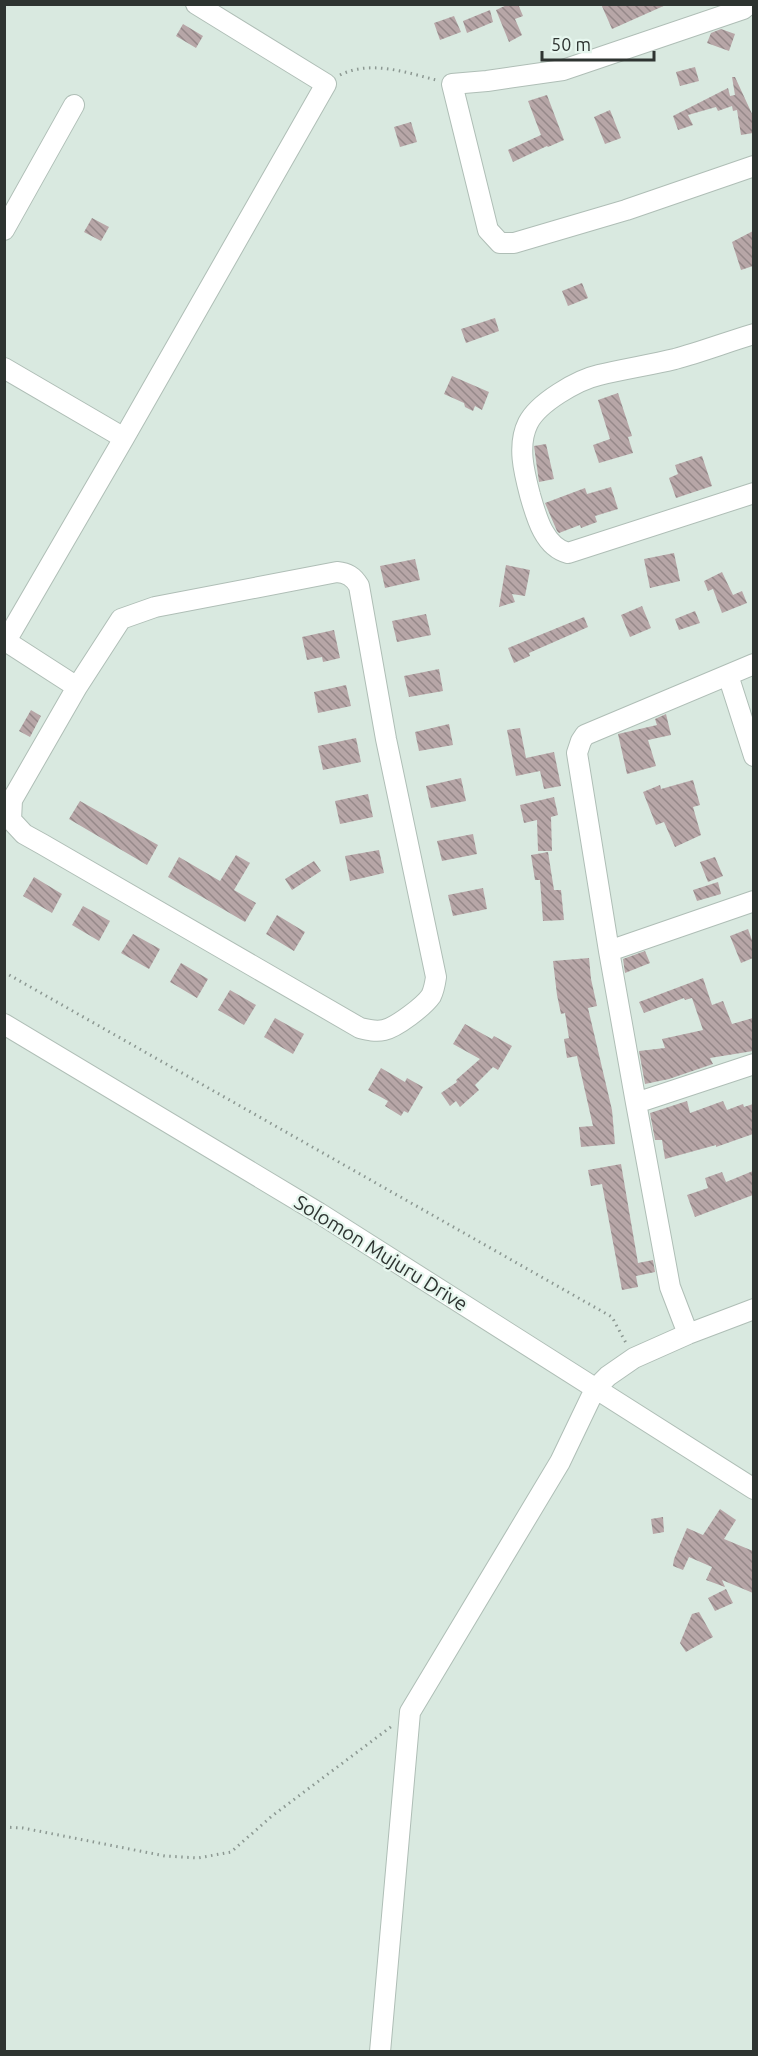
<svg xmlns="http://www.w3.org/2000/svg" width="758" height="2056" viewBox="0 0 758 2056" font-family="Ubuntu,sans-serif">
<defs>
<pattern id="building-back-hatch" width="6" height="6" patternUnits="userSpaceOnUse" patternTransform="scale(1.5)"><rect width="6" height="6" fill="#b7a6a7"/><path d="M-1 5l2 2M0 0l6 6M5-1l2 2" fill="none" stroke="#958889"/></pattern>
</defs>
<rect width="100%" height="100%" fill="#d9e9e0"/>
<!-- building -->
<path fill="url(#building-back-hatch)" d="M509 4H518L523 16 515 19 522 35 509 42 496 10Z
M601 4H668L612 29Z
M490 10 493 22 467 33 463 21Z
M454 16 461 32 440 40 434 23Z
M183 24 203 36 196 48 176 36Z
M721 29 735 34 729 51 707 43 711 33Z
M695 67 699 81 680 86 676 72Z
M732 77H735L753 116V133L741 135 737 110 733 111 732 106 718 111 716 107 688 115 693 125 678 130 673 116 728 88 730 96 735 95Z
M547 95 564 140 548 147 547 146 513 162 508 150 541 135 528 101Z
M610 110 621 138 605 144 594 117Z
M411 122 417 142 400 147 394 127Z
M92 218 109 227 101 241 84 232Z
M753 231V266L741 270 732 242Z
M582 283 588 298 568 306 562 291Z
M495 318 499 331 466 343 461 329Z
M452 376 489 392 482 410 475 406 473 411 465 407 464 403 444 394Z
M618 393 632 436 628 437 633 453 599 463 593 445 610 439 598 400Z
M546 444 554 479 539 482 534 446Z
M702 456 712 486 676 498 669 478 678 474 675 465Z
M611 487 618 509 595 516 597 522 581 528 580 525 559 533 557 531 545 503 585 488 587 494Z
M674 553 680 581 650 588 644 559Z
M415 559 420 580 385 588 380 566Z
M506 565 530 570 525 596 512 594 515 602 499 607Z
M722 572 733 595 742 591 747 603 722 613 713 589 708 591 704 581Z
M642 606 651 628 630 637 621 615Z
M695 611 700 623 679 630 675 619Z
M426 614 431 635 397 642 392 621Z
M584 617 588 627 529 653 530 656 514 663 508 648Z
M334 630 340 658 323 662 322 657 307 660 302 637Z
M439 669 443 691 409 697 404 676Z
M346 685 351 706 318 713 314 692Z
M31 710 41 716 30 737 19 731Z
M666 714 671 735 648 740 656 766 627 774 618 734 657 725 655 719Z
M449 724 453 745 419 751 415 732Z
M520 728 526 758 554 752 561 786 544 789 540 771 516 776 507 730Z
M356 738 361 762 323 770 318 746Z
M461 778 466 801 431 808 426 786Z
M693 780 700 805 693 807 701 835 675 847 664 822 656 825 643 792 660 785 661 789Z
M368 794 373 817 340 824 335 801Z
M554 797 558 815 551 817 552 851H538L537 820 524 823 520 805Z
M80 801 158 845 147 865 69 819Z
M473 834 477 854 442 861 437 841Z
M379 850 384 873 350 881 345 856Z
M548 852 554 890H561L564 920 543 921 540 880H535L531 855Z
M236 855 250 863 234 890 256 903 245 922 168 877 179 857 220 881Z
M715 857 723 876 708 882 700 862Z
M314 861 321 871 292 890 285 879Z
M34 877 62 894 52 913 23 896Z
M718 882 721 894 697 901 693 890Z
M483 888 487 909 453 916 448 895Z
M83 906 110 921 99 941 72 925Z
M277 915 305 932 294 951 266 934Z
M748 929 753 943V958L741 963 730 936Z
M133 934 160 949 149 969 121 953Z
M645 951 650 963 625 973 623 959Z
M589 958 591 979 597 1006 588 1008 612 1110 615 1144 581 1147 579 1127 593 1126 577 1056 567 1058 564 1039 569 1038 565 1013 561 1014 557 995 553 961Z
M181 963 208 979 197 998 170 982Z
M703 978 712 1005 723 1001 732 1024 753 1018V1051L710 1058 713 1064 669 1079 645 1084 639 1051 665 1048 662 1039 703 1030 692 998 685 1000 684 998 644 1013 639 1002Z
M230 990 256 1005 244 1025 218 1010Z
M275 1018 304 1034 293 1054 264 1037Z
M465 1024 492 1039 494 1036 512 1046 498 1070 493 1067 475 1085 479 1090 460 1107 456 1101 450 1106 441 1093 457 1082 456 1080 480 1059 453 1044Z
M381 1068 405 1082 407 1078 423 1087 408 1113 404 1111 401 1116 385 1106 388 1101 368 1090Z
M687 1101 690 1113 723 1101 727 1110 743 1104 744 1107 753 1104V1134L716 1147V1145L665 1159 662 1140H655L650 1113Z
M621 1164 638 1263 653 1260 655 1272 636 1276 638 1287 622 1290 602 1184 591 1186 588 1170Z
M753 1171V1195L695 1217 687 1195 708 1188 705 1178 722 1172 726 1182Z
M720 1509 736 1520 724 1539 753 1551V1593L722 1580 725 1587 706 1580 712 1567 689 1557 683 1570 673 1566 674 1559 687 1528 703 1535Z
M663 1517 664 1532 653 1534 651 1519Z
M726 1589 733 1603 715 1611 708 1598Z
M699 1612 713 1637 686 1652 680 1643 692 1614Z"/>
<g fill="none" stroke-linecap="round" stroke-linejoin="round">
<!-- minor casing -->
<g stroke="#afbeb6" stroke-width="22">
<path id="minor" d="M749 4 743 9 563 70 487 81 452 84 488 230 500 243H514L626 210 754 166
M4 230 74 105
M754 334C727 342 701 352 675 359 650 365 624 369 599 375 577 380 538 403 528 423 517 445 524 472 530 495 536 516 544 547 568 553L754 493
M4 368 124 438
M337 572C347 573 353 576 359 586L386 739 436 977C435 984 434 990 431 996 424 1006 397 1027 384 1030 376 1032 368 1030 360 1028L42 844 24 834 11 820 12 800 77 687 121 619 155 607Z
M4 640 77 687
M6 641 124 438 326 84 196 4
M728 675 754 756
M609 951 754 901
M4 1024 319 1213 754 1489
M636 1103 609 951 577 753 581 741 585 735 754 664
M688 1334 670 1287 636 1103 754 1064
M380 2052 410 1712 560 1462 595 1389 608 1376 634 1358 688 1334 754 1309"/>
</g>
<!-- path -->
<path stroke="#8c9892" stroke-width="3" stroke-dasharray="1.5 4.5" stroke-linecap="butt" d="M340 75C370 60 405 72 436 80
M4 972 612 1317 626 1343
M4 1827 23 1828 165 1856 198 1858 231 1852 272 1816 392 1726"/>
<!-- minor -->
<use href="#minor" stroke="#fff" stroke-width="20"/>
</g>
<g text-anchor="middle" stroke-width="4.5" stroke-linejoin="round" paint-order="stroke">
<!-- street labels -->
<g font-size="20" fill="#2e3431" stroke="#e6f6ee">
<text transform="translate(381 1253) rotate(32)" y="7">Solomon Mujuru Drive</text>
</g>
</g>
<!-- border -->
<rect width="758" height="2056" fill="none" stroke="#2e3431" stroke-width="12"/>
<!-- scale -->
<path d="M542 51v9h112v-9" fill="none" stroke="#2e3431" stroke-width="3"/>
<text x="551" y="51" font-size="18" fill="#2e3431" stroke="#e6f6ee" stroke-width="4.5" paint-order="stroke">50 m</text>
</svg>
